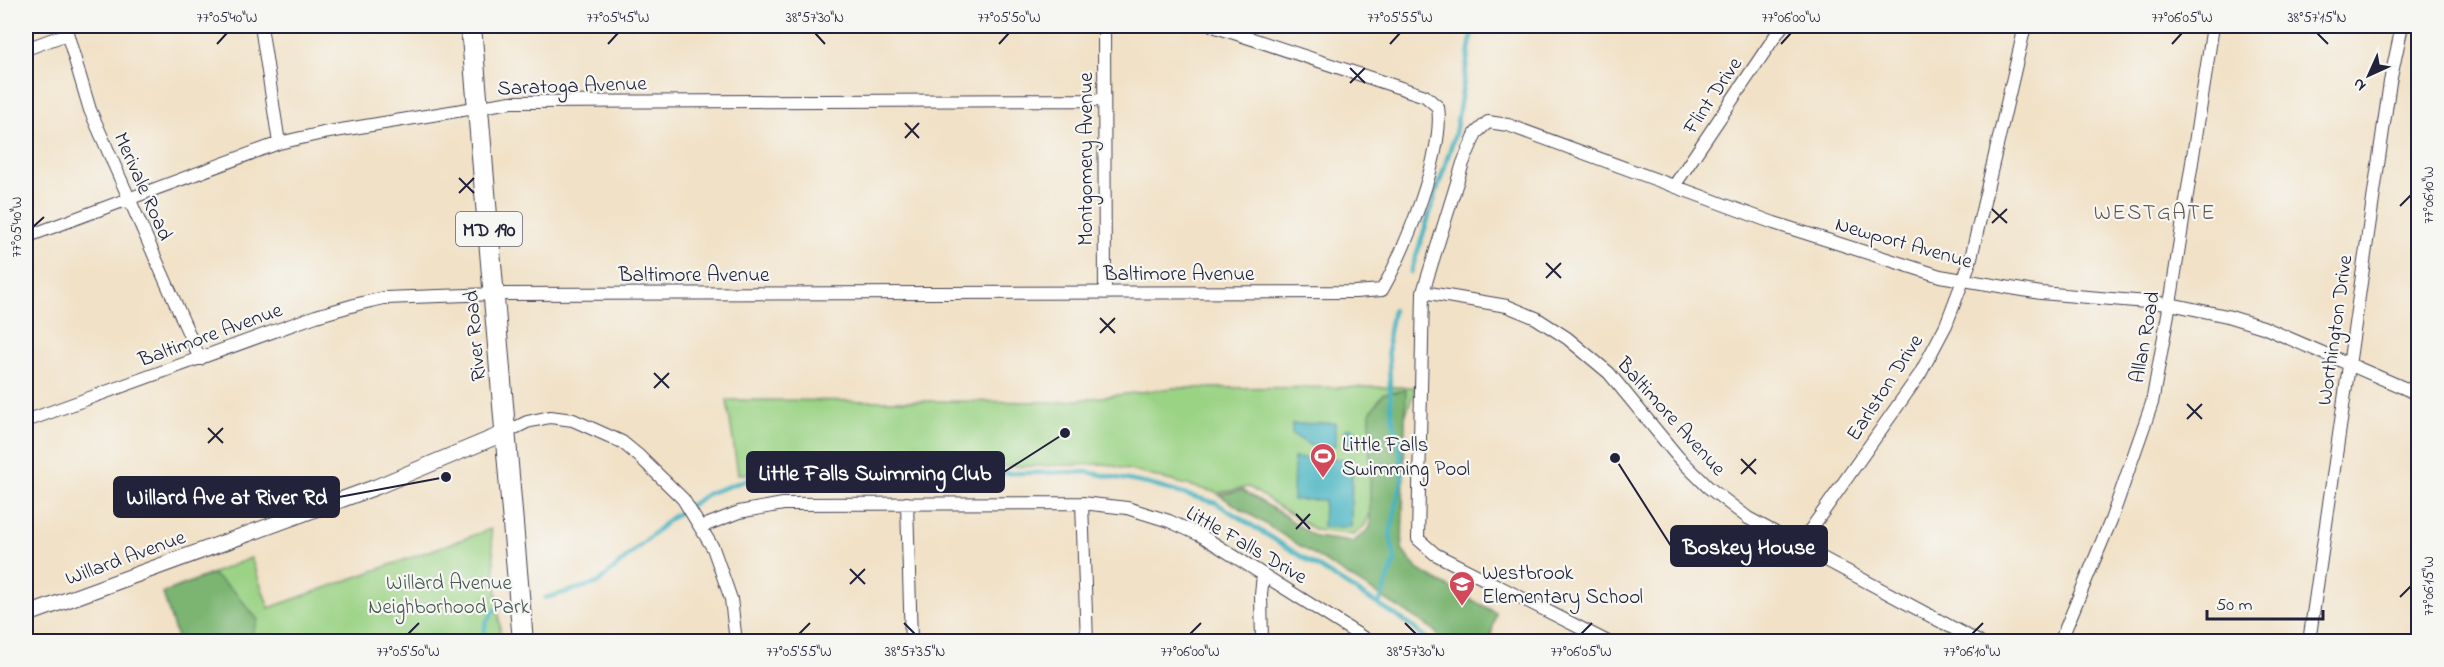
<svg xmlns="http://www.w3.org/2000/svg" width="2444" height="667" viewBox="0 0 2444 667" font-family="'Indie Flower',sans-serif">
<rect width="100%" height="100%" fill="#f6f6f2"/>
<filter id="ink" filterUnits="userSpaceOnUse"><feTurbulence type="fractalNoise" baseFrequency=".0167" numOctaves="2"/><feDisplacementMap in="SourceGraphic" scale="12" xChannelSelector="R" yChannelSelector="G"/><feConvolveMatrix kernelMatrix="1 2 1 2 8 2 1 2 1" color-interpolation-filters="sRGB"/></filter>
<filter id="wash" filterUnits="userSpaceOnUse"><feTurbulence type="fractalNoise" baseFrequency=".008" numOctaves="4" result="noise"/><feDisplacementMap in="SourceGraphic" scale="24" xChannelSelector="R" yChannelSelector="G"/><feGaussianBlur stdDeviation="1.35" result="paint"/><feColorMatrix in="noise" values="0 0 0 0 0 0 0 0 0 0 0 0 0 0 0 0 0 1.4 0 .05"/><feComposite in="paint" operator="in"/></filter>
<g filter="url(#wash)">
<rect width="100%" height="100%" fill="#f1e1c6"/>
<!-- green -->
<path fill="#9bd385" stroke="#5e7a60" stroke-width="1.5" d="M1416 387 1365 525 1354 535 1315 530 1249 487 1218 493 1106 464 738 474 727 400 1061 402 1173 388Z
M491 529 501 641H178L163 593 251 558 269 608Z"/>
<!-- forest -->
<path fill="#7cb572" stroke="#4f6c56" stroke-width="1.5" d="M1406 390 1402 550 1418 570 1496 613 1490 641H1442L1433 629 1219 495 1242 490 1282 514 1315 537 1353 542 1370 528V413L1383 394Z
M212 574 236 593 258 620 249 641H178L163 593Z"/>
<!-- water -->
<path fill="#45b3c1" stroke="#346a7e" stroke-width="1.5" d="M1335 423V446H1311L1292 434V424Z
M1350 427 1360 435V442L1356 446 1347 442 1345 430Z
M1294 458 1352 459 1351 527H1323L1324 500H1293Z"/>
<g fill="none" stroke-linecap="round" stroke-linejoin="round">
<!-- stream -->
<path stroke="#45b3c1" stroke-width="4.5" d="M1411 272 1455 134 1473 26
M545 598 598 583 671 518 709 493 755 477 1087 472 1148 484 1216 503 1409 624 1430 642
M1379 604 1395 560 1390 534 1402 479 1400 448 1391 412 1388 337 1393 310
M482 642 486 622 495 610"/>
</g>
</g>
<g filter="url(#ink)">
<g fill="none" stroke-linecap="round" stroke-linejoin="round">
<!-- minor casing -->
<g stroke="#413f50" stroke-width="14">
<path id="minor" d="M65 26 90 110 200 359
M261 26 279 143
M1104 26 1105 293
M26 49 67 34
M1674 186 1782 26
M26 237 279 143 323 133 511 102 1104 100
M1423 292 1507 306 1536 318 1567 338 1609 373 1678 457 1708 487 1748 518 1979 642
M26 421 316 316 358 304 384 298 495 294 1355 292 1382 290C1405 250 1445 151 1438 107L1425 96 1213 26
M507 432 527 422 550 417 573 420 622 442 639 456 683 499 713 548 731 599 736 642
M907 503 911 642
M1082 503 1087 642
M701 527 739 512 783 504 1082 503 1127 508 1169 521 1202 536 1370 642
M1799 546 1920 374 1946 325 1970 262 2025 26
M1262 642 1261 595 1263 574
M1608 642 1435 554 1418 539 1423 292 1463 163 1476 133 1488 122 1508 125 1774 223 1940 276 2041 293 2170 304 2227 316 2263 327 2418 394
M2060 642 2111 520 2152 403 2172 292 2213 26
M2309 642 2390 82 2402 26"/>
</g>
<!-- tertiary casing -->
<g stroke="#413f50" stroke-width="17">
<path id="tertiary" d="M26 615 376 487 507 432"/>
</g>
<!-- primary casing -->
<g stroke="#413f50" stroke-width="22">
<path id="primary" d="M471 26 523 642"/>
</g>
<!-- minor -->
<use href="#minor" stroke="#fff" stroke-width="12"/>
<!-- tertiary -->
<use href="#tertiary" stroke="#fff" stroke-width="15"/>
<!-- primary -->
<use href="#primary" stroke="#fff" stroke-width="20"/>
</g>
</g>
<!-- ticks -->
<path fill="none" stroke="#22223b" stroke-width="2" d="M815 33 825 44M2317 33 2328 44M217 44 227 33M608 44 618 33M999 44 1009 33M1390 44 1400 33M1781 44 1791 33M2172 44 2182 33M1350 68 1365 83M1350 83 1365 68M905 123 919 138M905 138 919 123M459 178 474 193M459 193 474 178M2400 206 2411 195M1992 209 2007 223M1992 223 2007 209M33 227 44 217M1546 263 1561 278M1546 278 1561 263M1100 318 1115 333M1100 333 1115 318M654 373 669 388M654 388 669 373M2187 404 2202 419M2187 419 2202 404M208 428 223 443M208 443 223 428M1741 459 1756 474M1741 474 1756 459M1296 514 1310 529M1296 529 1310 514M850 569 865 584M850 584 865 569M2400 597 2411 586M904 623 915 634M1405 623 1416 634M408 634 419 623M799 634 810 623M1190 634 1201 623M1581 634 1592 623M1972 634 1983 623"/>
<!-- icons -->
<defs>
<g id="stadium-pin" transform="scale(1.35)"><path d="M0 17L-7.5 6A9.5 9.5 0 1 1 7.5 6Z" fill="#d1495b" stroke="#f6f6f2"/><path d="M0-5a6.5 5 0 1 0 0 10a6.5 5 0 1 0 0-10ZM-3.5-1.8h7v3.6h-7Z" fill="#fff"/></g>
<g id="school-pin" transform="scale(1.35)"><path d="M0 17L-7.5 6A9.5 9.5 0 1 1 7.5 6Z" fill="#d1495b" stroke="#f6f6f2"/><path d="M0-5L7-2L0 1L-7-2ZM-4 1L0 2.5L4 1V4Q0 6-4 4Z" fill="#fff"/></g>
</defs>
<g fill-rule="evenodd">
<use href="#stadium-pin" x="1323" y="456"/>
<use href="#school-pin" x="1462" y="584"/>
</g>
<g text-anchor="middle" stroke-width="4.5" stroke-linejoin="round" paint-order="stroke">
<!-- shield labels -->
<rect fill="#f6f6f2" stroke="#626272" stroke-width="1.5" x="456" y="212" width="66" height="34" rx="4.5"/>
<g font-size="20" font-weight="bold" fill="#22223b">
<text x="489" y="236">MD 190</text>
</g>
<!-- street labels -->
<g font-size="21" fill="#22223b" stroke="#f6f6f2">
<text transform="translate(572 85) rotate(-2)" y="7">Saratoga Avenue</text>
<text transform="translate(1712 95) rotate(-56)" y="7">Flint Drive</text>
<text transform="translate(1085 159) rotate(-90)" y="7">Montgomery Avenue</text>
<text transform="translate(144 186) rotate(66)" y="7">Merivale Road</text>
<text transform="translate(1904 242) rotate(16)" y="7">Newport Avenue</text>
<text x="1179" y="280">Baltimore Avenue</text>
<text x="694" y="281">Baltimore Avenue</text>
<text transform="translate(2334 330) rotate(-82)" y="7">Worthington Drive</text>
<text transform="translate(210 334) rotate(-20)" y="7">Baltimore Avenue</text>
<text transform="translate(474 336) rotate(-95)" y="7">River Road</text>
<text transform="translate(2144 337) rotate(-80)" y="7">Allan Road</text>
<text transform="translate(1884 387) rotate(-57)" y="7">Earlston Drive</text>
<text transform="translate(1672 416) rotate(48)" y="7">Baltimore Avenue</text>
<text transform="translate(1247 544) rotate(30)" y="7">Little Falls Drive</text>
<text transform="translate(125 557) rotate(-20)" y="7">Willard Avenue</text>
</g>
<!-- poi labels -->
<g font-size="21" fill="#22223b" stroke="#f6f6f2" text-anchor="start">
<text x="1342" y="451">Little Falls<tspan x="1342" dy="24">Swimming Pool</tspan></text>
<text x="1482" y="579">Westbrook<tspan x="1482" dy="24">Elementary School</tspan></text>
</g>
<!-- park labels -->
<g font-size="21" fill="#465751" stroke="#f6f6f2">
<text x="449" y="589">Willard Avenue<tspan x="449" dy="24">Neighborhood Park</tspan></text>
</g>
<!-- neighbourhood labels -->
<g font-size="22" letter-spacing="1.5" fill="#665653" stroke="#f6f6f2">
<text x="2155" y="219">WESTGATE</text>
</g>
</g>
<!-- callouts -->
<path fill="none" stroke="#22223b" stroke-width="2" d="M1065 433L1004 472M446 477L339 497M1615 458L1671 546"/>
<g fill="#22223b" stroke="#f6f6f2" stroke-width="2">
<circle cx="1065" cy="433" r="6"/>
<circle cx="446" cy="477" r="6"/>
<circle cx="1615" cy="458" r="6"/>
</g>
<g fill="#22223b" stroke="#22223b" stroke-width="2">
<rect x="747" y="452" width="257" height="40" rx="6"/>
<rect x="114" y="477" width="225" height="40" rx="6"/>
<rect x="1671" y="526" width="156" height="40" rx="6"/>
</g>
<g font-size="22" text-anchor="middle" font-weight="bold" fill="#fff">
<text x="875" y="480">Little Falls Swimming Club</text>
<text x="227" y="504">Willard Ave at River Rd</text>
<text x="1749" y="554">Boskey House</text>
</g>
<!-- margin -->
<rect width="2444" height="667" fill="none" stroke="#f6f6f2" stroke-width="66"/>
<!-- north arrow -->
<g transform="translate(2369 75) rotate(225)" stroke="#f6f6f2" stroke-width="4.5" paint-order="stroke">
<path d="M0-4.5L10 22L0 15L-10 22Z" fill="#22223b"/>
<text y="-9" font-size="16" font-weight="bold" text-anchor="middle" fill="#22223b">N</text>
</g>
<!-- scale -->
<path d="M2207 610v9h116v-9" fill="none" stroke="#22223b" stroke-width="3"/>
<text x="2216" y="610" font-size="18" fill="#22223b" stroke="#f6f6f2" stroke-width="4.5" paint-order="stroke">50 m</text>
<rect x="33" y="33" width="2378" height="601" fill="none" stroke="#22223b" stroke-width="2"/>
<g font-size="15" text-anchor="middle" fill="#22223b">
<text x="227" y="22">77°05'40"W</text>
<text x="618" y="22">77°05'45"W</text>
<text x="815" y="22">38°57'30"N</text>
<text x="1009" y="22">77°05'50"W</text>
<text x="1400" y="22">77°05'55"W</text>
<text x="1791" y="22">77°06'00"W</text>
<text x="2182" y="22">77°06'05"W</text>
<text x="2317" y="22">38°57'15"N</text>
<text transform="translate(2428 195) rotate(-90)" y="5">77°06'10"W</text>
<text transform="translate(16 227) rotate(-90)" y="5">77°05'40"W</text>
<text transform="translate(2428 586) rotate(-90)" y="5">77°06'15"W</text>
<text x="408" y="656">77°05'50"W</text>
<text x="799" y="656">77°05'55"W</text>
<text x="915" y="656">38°57'35"N</text>
<text x="1190" y="656">77°06'00"W</text>
<text x="1416" y="656">38°57'30"N</text>
<text x="1581" y="656">77°06'05"W</text>
<text x="1972" y="656">77°06'10"W</text>
</g>
</svg>
